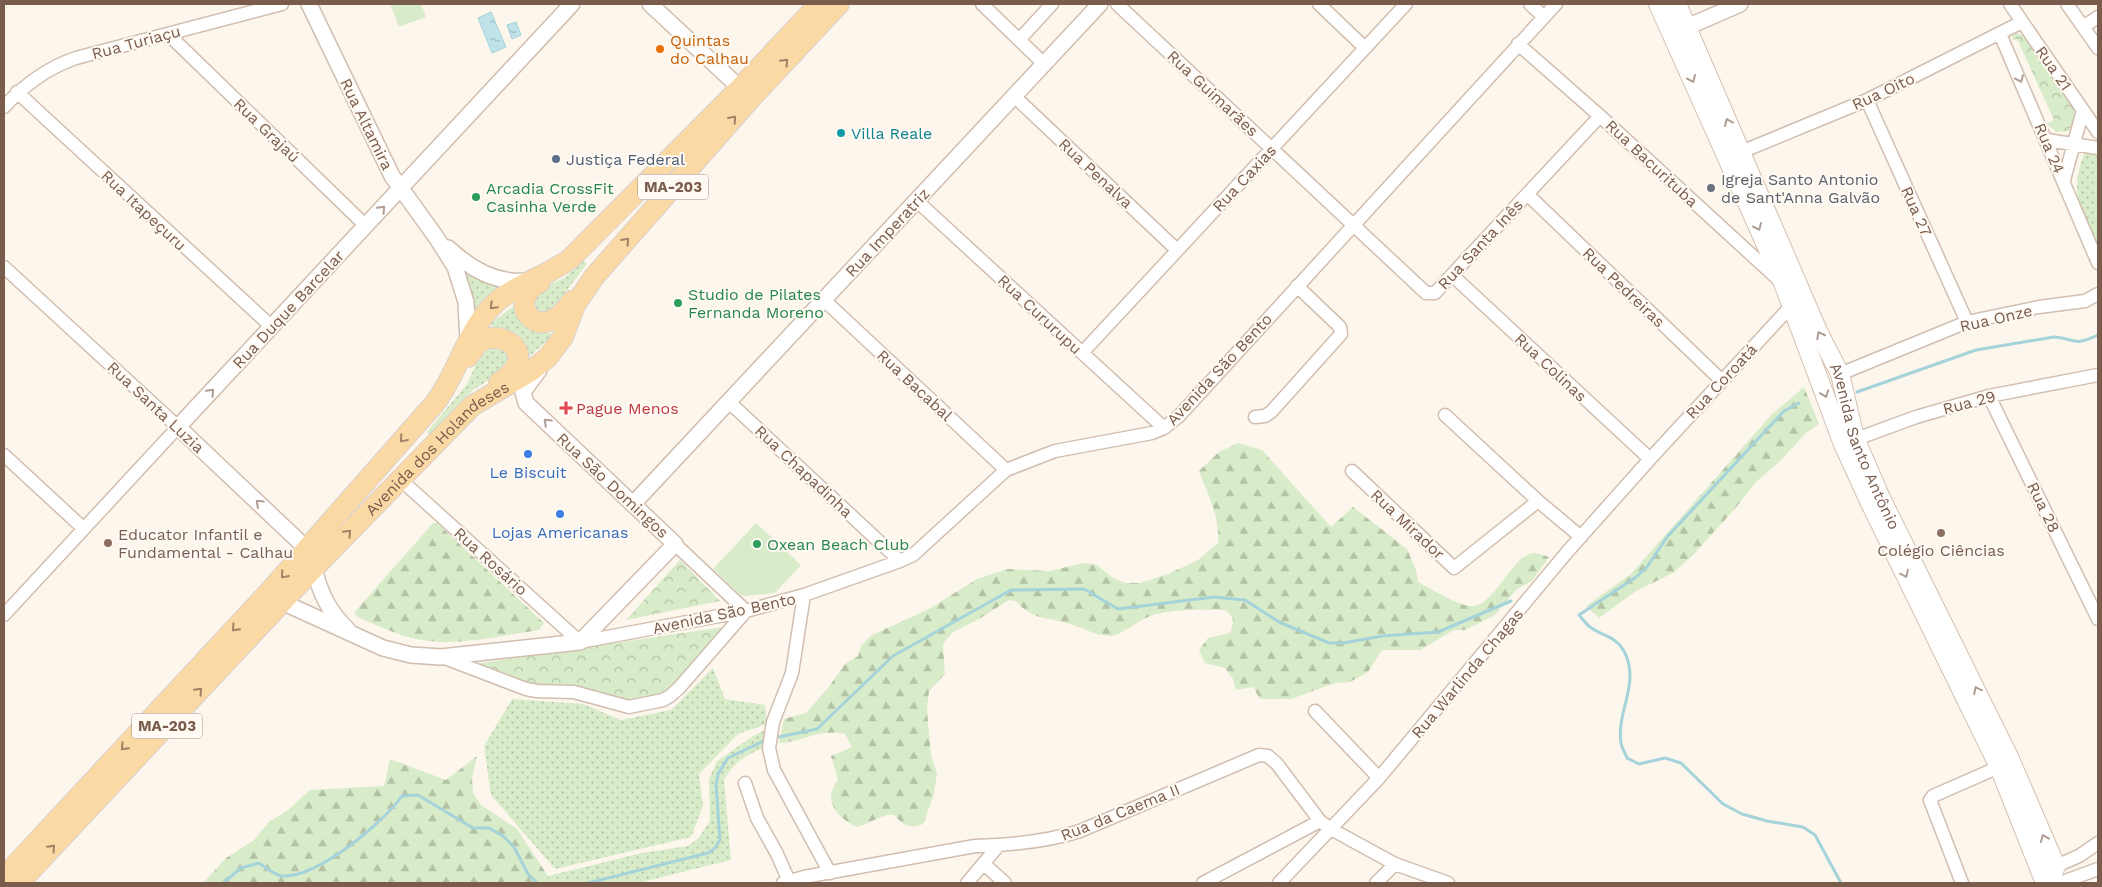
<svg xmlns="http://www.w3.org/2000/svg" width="2102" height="887" viewBox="0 0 2102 887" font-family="'Work Sans',sans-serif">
<defs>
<pattern id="grass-dots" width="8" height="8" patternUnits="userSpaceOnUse" patternTransform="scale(1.25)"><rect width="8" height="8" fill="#d8ecc9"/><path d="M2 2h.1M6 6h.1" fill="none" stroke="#b4c2a5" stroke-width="1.8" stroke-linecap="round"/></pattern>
<pattern id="forest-firs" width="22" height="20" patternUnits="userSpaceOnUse" patternTransform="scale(1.25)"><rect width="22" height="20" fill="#d8ecc9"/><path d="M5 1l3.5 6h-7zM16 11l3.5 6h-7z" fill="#b4c2a5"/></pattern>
<pattern id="park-crowns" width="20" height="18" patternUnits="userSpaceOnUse" patternTransform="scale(1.25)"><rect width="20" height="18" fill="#d8ecc9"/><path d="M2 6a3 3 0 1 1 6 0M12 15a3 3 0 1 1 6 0" fill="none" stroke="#b4c2a5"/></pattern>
<pattern id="water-ripples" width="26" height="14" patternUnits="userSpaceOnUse" patternTransform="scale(1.25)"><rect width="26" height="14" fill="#bfe3e8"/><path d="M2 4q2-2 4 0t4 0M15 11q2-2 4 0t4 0" fill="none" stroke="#a0bbbe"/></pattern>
</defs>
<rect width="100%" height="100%" fill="#fdf6ec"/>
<!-- grass -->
<path fill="url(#grass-dots)" d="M2085 152 2095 153 2098 155V245C2081 207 2068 195 2085 152Z
M584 261 587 264 567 290 561 304 545 315C535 309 534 306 535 294L542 288 564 278Z
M463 269 502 286 474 321Z
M515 305 538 331 554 334 530 356C520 335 516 329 493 327L490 324Z
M489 346 507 351 510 362 492 378 473 390 430 435 427 432 467 384 479 358Z
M713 668 725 699 765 705 767 724 738 734 699 774 703 806 691 837 555 869 491 795 484 746 512 699 583 704 621 720 671 710Z
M765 730 763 748C746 755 733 763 724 780L731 860 638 883H545L548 876 642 853 688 846 699 838 710 820 709 779 717 761 753 736Z"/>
<!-- forest -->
<path fill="url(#forest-firs)" d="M1804 387 1819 424 1806 433 1780 461 1757 481 1734 510 1692 556 1673 573 1636 591 1599 618 1586 606 1631 574 1772 414Z
M1238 443 1262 450 1331 527 1353 507 1407 549 1416 570 1418 582C1432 589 1456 605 1471 606 1494 608 1511 555 1534 553 1538 553 1545 556 1549 557L1532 581 1517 589 1495 615 1465 630H1454L1420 650H1382L1368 672 1350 682 1335 683 1291 699H1260L1253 687 1236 690 1233 679 1225 668 1205 663 1199 650 1208 638 1230 633C1234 623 1235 616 1225 610 1201 610 1171 608 1148 617 1140 620 1119 636 1111 636 1095 636 1082 627 1067 623 1046 617 1032 620 1016 601L1009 600 979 619 953 632 945 641 943 646 945 674 929 691 927 711 931 755 937 773 934 794 923 824C910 830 902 824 894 815H886L858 827C846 823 832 811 831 798 831 791 835 784 838 779L831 756 852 747 845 734C819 728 804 742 779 743L784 719 806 713 828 688 845 664 858 656 861 646 872 635 929 609 977 579 1007 569 1050 571 1083 563 1097 565 1113 578 1125 583H1140L1168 574 1198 560 1218 543C1220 517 1208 494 1199 471L1219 452Z
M433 523H437L544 623 539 630C497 636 451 649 408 637 391 632 374 624 358 617L354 613Z
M477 756 472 778 473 793 481 805 517 829 548 876 545 883H203L226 858 254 840 269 822 288 810 310 790 384 786 390 759 446 780Z"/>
<!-- park -->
<path fill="url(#park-crowns)" d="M2016 33 2022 35 2075 109 2077 115 2074 126 2069 131 2056 132 2047 124 2054 120 2017 39 2012 40 2013 35Z
M680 560 720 601 626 620Z
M723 627 668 693 631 702 575 686 534 684 474 664Z"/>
<!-- garden -->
<path fill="#d8ecc9" d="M390 4H421L426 17 399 27Z
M756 523 801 565 775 593 742 596 713 569Z"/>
<!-- water -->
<path fill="url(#water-ripples)" stroke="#a5d3da" d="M491 12 506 47 492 53 478 18Z
M516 22 521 35 512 39 507 25Z"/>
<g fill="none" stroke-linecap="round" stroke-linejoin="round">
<!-- stream -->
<path stroke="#a5d3da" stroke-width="3" d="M1857 392 1976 350 2054 337C2078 339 2072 347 2098 335
M1799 403 1784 411 1667 537 1647 567 1636 577 1579 615C1583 619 1586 624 1590 627 1602 636 1616 636 1624 651 1641 683 1616 711 1621 743 1622 748 1625 753 1627 758L1639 764 1665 758 1681 763 1723 804 1742 814 1767 821 1803 827 1815 835 1841 883
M774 738 817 729 893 656 1011 590 1084 589 1118 609 1214 597 1245 600 1279 622 1329 643H1343L1382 636 1438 632 1511 601
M223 883 241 868 259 863C265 867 276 876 282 876 317 878 382 824 402 796L418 795 473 828H489L503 836 514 847 528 874 537 883
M588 883 708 853 714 849 720 840 716 785 718 774 728 758 766 740"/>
<!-- minor casing -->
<g stroke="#d1beb0" stroke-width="15">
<path id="minor" d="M982 4 1044 64
M1117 4 1426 293H1435L1600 116
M1319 4 1365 48
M1530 4 1544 17
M2010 4 2098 132
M2067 4 2098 48
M2083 27 2098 17
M168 34 366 226
M2000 34 2098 263
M1019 40 1052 4
M1518 44 1600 116 1779 280
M17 92 272 327
M1014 96 1177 250
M1867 100 1967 322
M4 107C24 85 47 68 76 58L282 4
M2047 140 2098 148
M1741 152 1867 100 2022 22
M2064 180 2083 110
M1527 194 1721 380
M917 201 1164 428
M4 267 178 427 4 615
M1452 275 1650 459
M824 300 1006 470
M1082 353 1406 4
M1840 374 1967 322 2039 307 2085 301 2098 294
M1989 396 2098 619
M729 402 900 561
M1445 415 1538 501 1581 537
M1255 417 1265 416 1271 412 1341 334 1340 327 1297 286
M1848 442 1916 417 1989 396 2098 375
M4 455 84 529
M1352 471 1454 568 1538 501
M401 480 580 642 746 611 804 595 900 561 913 555 1006 470 1055 451 1152 433 1164 428 1179 416 1556 4
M675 544 746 611
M804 595 792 673 773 722 769 748 774 770 830 873
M442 657 526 689 537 691 574 692 629 707 663 700 670 696 679 688 746 611
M1315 711 1379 778
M745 783 757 818 777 854 789 881
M984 864 1005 883
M2056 866 2079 856 2098 843
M783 883 804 877 975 846C1011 845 1046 842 1080 831L1259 755 1268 756 1277 764 1320 821 1331 829 1395 864 1448 883
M967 883 999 845
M1203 883 1320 821
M1279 883 1379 778 1568 551 1650 459 1792 305
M1376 883 1395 864
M1962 883 1930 800 1933 796 1999 767
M2060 883 2098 869"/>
</g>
<!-- tertiary casing -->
<g stroke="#d1beb0" stroke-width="18">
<path id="tertiary" d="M309 4 392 176 436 237 455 267 466 302 468 341
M650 4 740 88
M1687 27 1740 4
M448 248C471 269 496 284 528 281
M633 504 1100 4
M307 549 178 427 572 4
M314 568C320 593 329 612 348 630
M282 602 383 648 411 655 441 657 580 642 675 544 526 403 523 392 539 370"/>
</g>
<!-- secondary casing -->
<g stroke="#d6c0b0" stroke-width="20">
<g id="secondary">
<path d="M1658 4 1783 283 1843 444 1869 501 1999 767 2045 883"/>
<path id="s1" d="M1677 4 1818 331 1840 374 1855 438 1881 498 2010 759 2056 866 2049 883"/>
</g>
</g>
<!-- primary casing -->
<g stroke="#dad1cd" stroke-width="22">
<g id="primary">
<path d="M540 282C503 301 539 350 572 301"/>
<path d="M468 357C472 351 476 345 481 341 497 331 527 345 516 366 513 373 505 378 499 383"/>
<path d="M4 877 268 593 435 403C458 373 466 333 492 306 514 284 547 277 571 258L740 88 819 4"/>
<path id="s2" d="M19 883 314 568 472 406 531 371 548 357 563 337 575 305 594 277 752 97 839 4"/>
</g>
</g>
<!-- minor -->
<use href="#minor" stroke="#fff" stroke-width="12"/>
<!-- tertiary -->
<use href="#tertiary" stroke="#fff" stroke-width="15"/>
<!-- secondary -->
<use href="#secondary" stroke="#fff" stroke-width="18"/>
<!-- primary -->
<use href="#primary" stroke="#fbd9a5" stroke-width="20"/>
</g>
<!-- one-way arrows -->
<defs><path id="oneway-chevron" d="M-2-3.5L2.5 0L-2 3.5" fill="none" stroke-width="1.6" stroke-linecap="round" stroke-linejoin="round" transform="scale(1.25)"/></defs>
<g stroke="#a18267">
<use href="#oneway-chevron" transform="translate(785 62) rotate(-47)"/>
<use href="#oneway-chevron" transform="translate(733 119) rotate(-49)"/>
<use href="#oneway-chevron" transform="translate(626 241) rotate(-48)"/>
<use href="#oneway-chevron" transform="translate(493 306) rotate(135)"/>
<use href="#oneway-chevron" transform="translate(403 439) rotate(131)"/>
<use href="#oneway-chevron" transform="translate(348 533) rotate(-46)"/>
<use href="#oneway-chevron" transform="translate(284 575) rotate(131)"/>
<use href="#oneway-chevron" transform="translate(235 628) rotate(133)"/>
<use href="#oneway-chevron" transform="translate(199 691) rotate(-47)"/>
<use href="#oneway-chevron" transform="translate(124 747) rotate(133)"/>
<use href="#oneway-chevron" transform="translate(52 848) rotate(-47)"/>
</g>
<g stroke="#af9d94">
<use href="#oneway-chevron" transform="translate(1692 79) rotate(66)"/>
<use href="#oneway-chevron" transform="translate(2020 79) rotate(66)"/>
<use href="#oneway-chevron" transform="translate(1728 122) rotate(-113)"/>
<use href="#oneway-chevron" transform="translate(382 209) rotate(-47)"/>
<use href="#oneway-chevron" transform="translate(1758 227) rotate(66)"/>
<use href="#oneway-chevron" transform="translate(1820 335) rotate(-117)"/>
<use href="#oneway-chevron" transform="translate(211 392) rotate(-47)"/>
<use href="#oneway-chevron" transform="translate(1825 394) rotate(70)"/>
<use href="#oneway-chevron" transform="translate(547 422) rotate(-136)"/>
<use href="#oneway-chevron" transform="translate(259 503) rotate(-137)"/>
<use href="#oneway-chevron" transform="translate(1905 574) rotate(64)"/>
<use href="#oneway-chevron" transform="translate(1977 690) rotate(-116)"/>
<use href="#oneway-chevron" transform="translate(2044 838) rotate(-113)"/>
</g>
<!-- markers -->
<circle fill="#e8710a" stroke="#fffaf3" stroke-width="2" cx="660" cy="49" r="5"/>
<circle fill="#0f9aa8" stroke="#fffaf3" stroke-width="2" cx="841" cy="133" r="5"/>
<circle fill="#5c6f8a" stroke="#fffaf3" stroke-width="2" cx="556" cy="159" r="5"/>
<circle fill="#6b7280" stroke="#fffaf3" stroke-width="2" cx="1711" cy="188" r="5"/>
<g fill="#2e9e5b" stroke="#fffaf3" stroke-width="2">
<circle cx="476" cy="197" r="5"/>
<circle cx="678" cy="303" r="5"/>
<circle cx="757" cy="544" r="5"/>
</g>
<path fill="#e0444e" stroke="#fffaf3" stroke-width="2" d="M563.5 400.5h5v5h5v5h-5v5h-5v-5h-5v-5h5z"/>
<g fill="#3f7fe0" stroke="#fffaf3" stroke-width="2">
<circle cx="528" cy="454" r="5"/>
<circle cx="560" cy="514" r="5"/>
</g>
<g fill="#8d6e63" stroke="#fffaf3" stroke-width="2">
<circle cx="1941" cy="533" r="5"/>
<circle cx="108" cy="543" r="5"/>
</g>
<g text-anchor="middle" stroke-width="4" stroke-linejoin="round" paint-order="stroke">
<!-- shield labels -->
<g fill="#fffaf3" stroke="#a28b7f" stroke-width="1">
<rect x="638" y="174.5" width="70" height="25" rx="4"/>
<rect x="132" y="713.5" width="70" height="25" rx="4"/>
</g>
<g font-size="15" font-weight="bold" fill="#7a5c4d">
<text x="673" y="192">MA-203</text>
<text x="167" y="731">MA-203</text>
</g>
<!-- food labels -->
<g font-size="16" fill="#c56008" stroke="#fffaf3" text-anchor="start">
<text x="670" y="46">Quintas<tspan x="670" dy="18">do Calhau</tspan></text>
</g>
<!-- street labels -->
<g font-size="16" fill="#7a5c4d" stroke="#fffaf3">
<text transform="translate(136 42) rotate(-15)" y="6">Rua Turiaçu</text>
<text transform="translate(2054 68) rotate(55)" y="6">Rua 21</text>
<text transform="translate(1883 91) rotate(-25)" y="6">Rua Oito</text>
<text transform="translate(1213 93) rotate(43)" y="6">Rua Guimarães</text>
<text transform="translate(367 124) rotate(64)" y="6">Rua Altamira</text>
<text transform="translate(267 130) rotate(44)" y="6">Rua Grajaú</text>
<text transform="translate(2050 148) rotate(67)" y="6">Rua 24</text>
<text transform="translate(1652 163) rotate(43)" y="6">Rua Bacurituba</text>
<text transform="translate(1096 173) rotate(43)" y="6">Rua Penalva</text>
<text transform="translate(1244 178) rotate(-47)" y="6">Rua Caxias</text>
<text transform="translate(144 210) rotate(43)" y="6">Rua Itapeçuru</text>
<text transform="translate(1917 211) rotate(66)" y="6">Rua 27</text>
<text transform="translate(887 232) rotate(-47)" y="6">Rua Imperatriz</text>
<text transform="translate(1480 244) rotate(-47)" y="6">Rua Santa Inês</text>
<text transform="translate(1624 287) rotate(44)" y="6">Rua Pedreiras</text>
<text transform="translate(288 309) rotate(-47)" y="6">Rua Duque Barcelar</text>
<text transform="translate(1040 314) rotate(43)" y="6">Rua Cururupu</text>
<text transform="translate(1996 318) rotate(-13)" y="6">Rua Onze</text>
<text transform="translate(1551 367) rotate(43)" y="6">Rua Colinas</text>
<text transform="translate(1219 369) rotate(-47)" y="6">Avenida São Bento</text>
<text transform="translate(1721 381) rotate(-47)" y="6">Rua Coroatá</text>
<text transform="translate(915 385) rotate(43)" y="6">Rua Bacabal</text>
<text transform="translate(1969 402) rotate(-15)" y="6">Rua 29</text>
<text transform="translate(156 407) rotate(43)" y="6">Rua Santa Luzia</text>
<text dy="6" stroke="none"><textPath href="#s1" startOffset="481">Avenida Santo Antônio</textPath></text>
<text dy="6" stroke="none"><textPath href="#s2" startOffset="604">Avenida dos Holandeses</textPath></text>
<text transform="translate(804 471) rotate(43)" y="6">Rua Chapadinha</text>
<text transform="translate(613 485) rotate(43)" y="6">Rua São Domingos</text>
<text transform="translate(2044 507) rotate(64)" y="6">Rua 28</text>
<text transform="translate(1408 524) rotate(43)" y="6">Rua Mirador</text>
<text transform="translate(491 561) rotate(42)" y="6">Rua Rosário</text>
<text transform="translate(724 613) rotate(-12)" y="6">Avenida São Bento</text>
<text transform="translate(1467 673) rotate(-50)" y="6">Rua Warlinda Chagas</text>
<text transform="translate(1120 812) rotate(-22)" y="6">Rua da Caema II</text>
</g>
<!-- culture labels -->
<g font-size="16" fill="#0d838f" stroke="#fffaf3" text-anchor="start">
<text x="851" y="139">Villa Reale</text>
</g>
<!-- service labels -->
<g font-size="16" fill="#4e5e75" stroke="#fffaf3" text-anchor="start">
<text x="566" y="165">Justiça Federal</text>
</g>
<!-- worship labels -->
<g font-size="16" fill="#5b616d" stroke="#fffaf3" text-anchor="start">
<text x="1721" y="185">Igreja Santo Antonio<tspan x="1721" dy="18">de Sant'Anna Galvão</tspan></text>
</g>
<!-- leisure labels -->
<g font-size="16" fill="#27864d" stroke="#fffaf3" text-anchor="start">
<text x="486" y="194">Arcadia CrossFit<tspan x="486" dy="18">Casinha Verde</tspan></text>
<text x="688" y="300">Studio de Pilates<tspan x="688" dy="18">Fernanda Moreno</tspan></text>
<text x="767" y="550">Oxean Beach Club</text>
</g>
<!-- health labels -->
<g font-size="16" fill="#be3a42" stroke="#fffaf3" text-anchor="start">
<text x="576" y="414">Pague Menos</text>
</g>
<!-- shop labels -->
<g font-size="16" fill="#366cbe" stroke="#fffaf3">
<text x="528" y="478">Le Biscuit</text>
<text x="560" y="538">Lojas Americanas</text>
</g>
<!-- education labels -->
<g font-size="16" fill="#785e54" stroke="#fffaf3" text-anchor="start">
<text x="118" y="540">Educator Infantil e<tspan x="118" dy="18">Fundamental - Calhau</tspan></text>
<text x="1941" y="556" text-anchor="middle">Colégio Ciências</text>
</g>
</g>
<!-- border -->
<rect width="2102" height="887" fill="none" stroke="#7a5c4d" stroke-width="10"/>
</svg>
